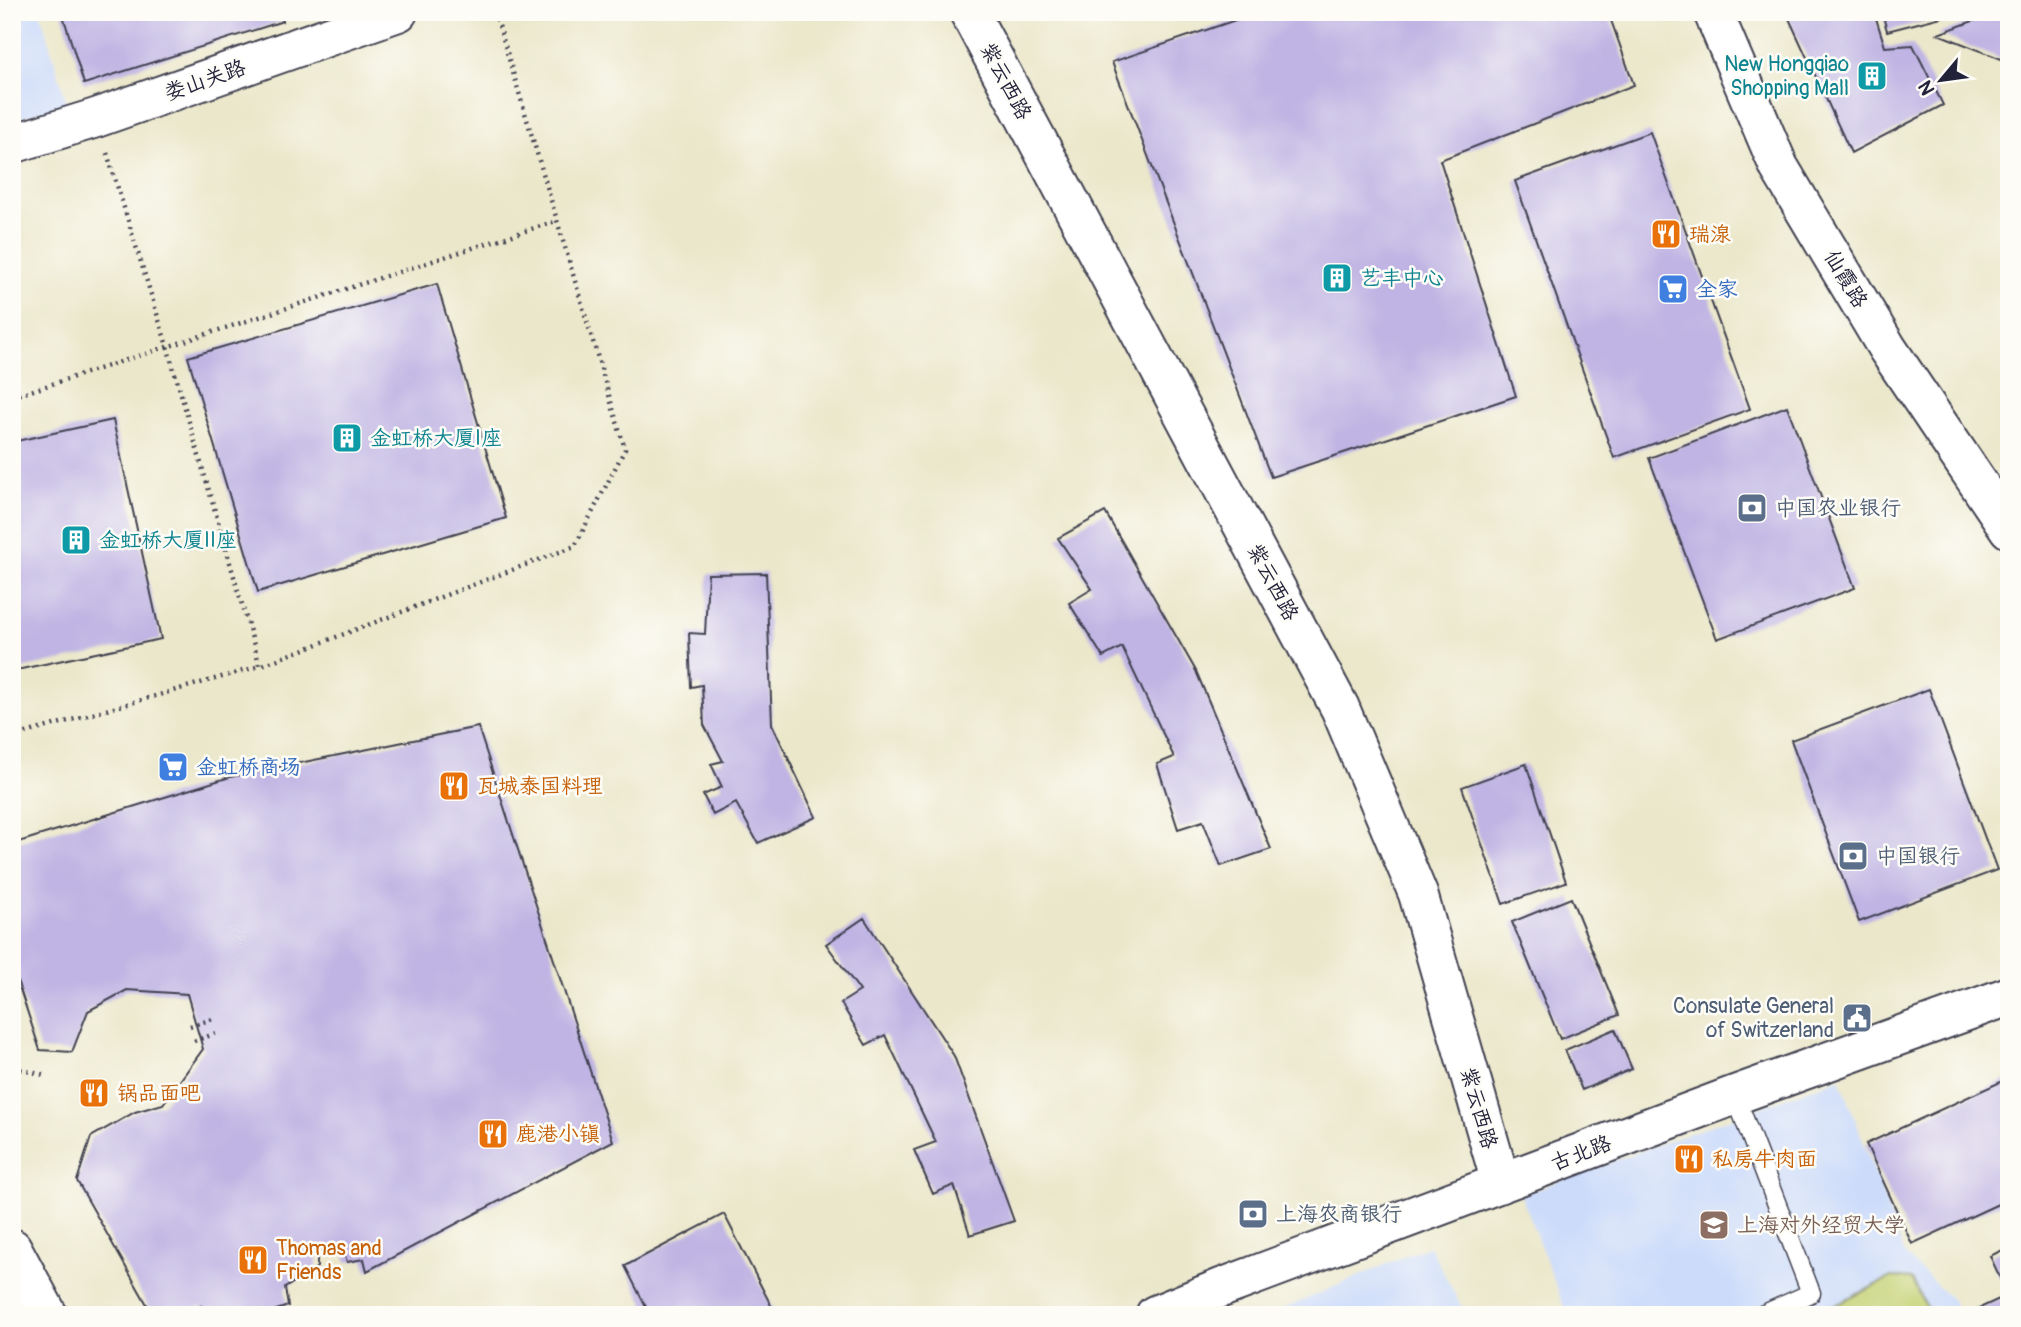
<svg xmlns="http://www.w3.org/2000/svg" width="2021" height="1327" viewBox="0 0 2021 1327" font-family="Pangolin,'LXGW WenKai TC',sans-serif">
<rect width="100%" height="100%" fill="#fdfcf7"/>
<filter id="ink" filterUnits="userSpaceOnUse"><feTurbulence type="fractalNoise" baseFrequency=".0143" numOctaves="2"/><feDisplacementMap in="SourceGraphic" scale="14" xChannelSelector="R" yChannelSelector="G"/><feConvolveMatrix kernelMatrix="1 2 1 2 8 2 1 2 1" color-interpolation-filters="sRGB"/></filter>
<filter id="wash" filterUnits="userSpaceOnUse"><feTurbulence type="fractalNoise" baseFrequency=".00686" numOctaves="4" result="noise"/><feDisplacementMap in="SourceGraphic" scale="28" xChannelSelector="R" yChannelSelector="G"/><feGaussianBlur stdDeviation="1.57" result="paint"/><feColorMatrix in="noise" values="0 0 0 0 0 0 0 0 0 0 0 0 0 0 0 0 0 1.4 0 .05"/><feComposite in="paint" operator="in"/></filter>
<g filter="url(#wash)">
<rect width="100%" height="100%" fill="#ebe7ca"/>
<!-- built -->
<path fill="#ccdbfa" d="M12 12H40L67 104 12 120Z
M1840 1078 1905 1255 1952 1300 1960 1315H1567L1521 1195Z
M1429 1246 1466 1315H1269Z"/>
<!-- green -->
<path fill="#c5d173" stroke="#747a57" stroke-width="2" d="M1892 1277 1912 1279 1930 1315H1830L1834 1306Z"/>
<g id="blocks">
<!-- building -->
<path fill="#bfb4e3" d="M62 12H281L283 21 84 84Z
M1259 12H1608L1634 85 1440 160 1516 396 1271 477 1112 62Z
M1786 12H1874L1885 47 1913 45 1943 105 1851 153Z
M1882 12H1957V13L1887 31Z
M1997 12H2009V62L1938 34Z
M1650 132 1750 409 1614 458 1515 181Z
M437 284 506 518 258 592 188 357Z
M1787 406 1855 588 1717 639 1649 458Z
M113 420 161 639 12 671V442Z
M1105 512 1196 671 1271 849 1221 866 1203 821 1178 829 1157 764 1174 757 1122 647 1103 657 1069 603 1092 589 1058 538Z
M766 573 772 724 816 817 758 843 736 803 713 815 703 795 722 787 711 764 723 761 704 725 702 685 691 687 689 633 705 634 708 574Z
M1929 689 1997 870 1859 922 1791 740Z
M478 727 613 1141 367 1271 364 1259 347 1262 342 1247 317 1252V1267L285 1288 288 1306 262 1315H204L201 1306 184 1315H153L77 1181 91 1137 135 1112 163 1104 203 1049 196 1025 187 994 127 990 88 1011 72 1052 40 1050 12 965V844L230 777Z
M1526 764 1566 882 1503 904 1462 787Z
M1571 898 1619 1015 1560 1039 1512 922Z
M864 918 954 1056 1014 1221 970 1235 954 1185 933 1194 914 1150 936 1142 885 1035 866 1045 841 1003 860 991 826 944Z
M1615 1029 1632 1069 1582 1090 1565 1050Z
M2009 1078V1199L1912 1244 1866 1144Z
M724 1214 776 1315H650L625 1266Z
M2009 1247V1315H1970L1969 1313 2008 1295 1990 1256Z"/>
</g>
</g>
<g filter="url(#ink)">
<use href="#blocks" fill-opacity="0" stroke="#404050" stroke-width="2"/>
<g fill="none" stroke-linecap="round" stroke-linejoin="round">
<!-- service casing -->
<g stroke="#404050" stroke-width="21">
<path id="service" d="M1735 1095 1811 1293 1762 1315"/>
</g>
<!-- tertiary casing -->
<g stroke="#404050" stroke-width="42">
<path id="tertiary" d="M969 12 1340 708 1418 894 1501 1183
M12 144 96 118 398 12
M12 1248 48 1315"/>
</g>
<!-- secondary casing -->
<g stroke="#404050" stroke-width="42">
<path id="secondary" d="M1713 12 1779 167 1887 348 2009 529
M1155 1315 1221 1288 1735 1095 2009 996"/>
</g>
<!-- path -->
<path stroke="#404050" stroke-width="4.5" stroke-dasharray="2 5" stroke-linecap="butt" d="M107 153 167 346 260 666 575 546 625 449 495 12
M12 397 556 221
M12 737 260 666
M190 1026 216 1018
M194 1041 220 1032
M12 1061 14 1068 44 1075"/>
<!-- service -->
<use href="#service" stroke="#fff" stroke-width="18"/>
<!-- tertiary -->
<use href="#tertiary" stroke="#fff" stroke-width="38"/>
<!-- secondary -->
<use href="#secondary" stroke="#fff" stroke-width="38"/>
</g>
</g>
<!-- icons -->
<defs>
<g id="building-square" transform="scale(1.575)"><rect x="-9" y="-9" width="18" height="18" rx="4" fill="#0f9aa8" stroke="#fdfcf7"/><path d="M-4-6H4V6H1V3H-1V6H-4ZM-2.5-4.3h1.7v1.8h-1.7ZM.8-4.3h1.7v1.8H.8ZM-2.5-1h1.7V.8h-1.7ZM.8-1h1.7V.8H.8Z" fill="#fff"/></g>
<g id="restaurant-square" transform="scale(1.575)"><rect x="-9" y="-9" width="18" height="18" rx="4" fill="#e8710a" stroke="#fdfcf7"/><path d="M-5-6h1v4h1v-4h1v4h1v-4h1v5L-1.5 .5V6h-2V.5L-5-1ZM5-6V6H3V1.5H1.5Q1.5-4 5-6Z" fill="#fff"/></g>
<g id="supermarket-square" transform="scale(1.575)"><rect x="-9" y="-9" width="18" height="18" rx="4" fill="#3f7fe0" stroke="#fdfcf7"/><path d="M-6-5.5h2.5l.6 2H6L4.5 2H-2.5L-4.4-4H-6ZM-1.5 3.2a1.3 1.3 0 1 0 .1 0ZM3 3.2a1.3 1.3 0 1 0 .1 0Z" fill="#fff"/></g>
<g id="bank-square" transform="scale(1.575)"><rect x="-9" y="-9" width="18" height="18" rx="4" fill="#5c6f8a" stroke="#fdfcf7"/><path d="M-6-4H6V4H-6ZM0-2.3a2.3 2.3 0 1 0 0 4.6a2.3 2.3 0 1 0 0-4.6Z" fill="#fff"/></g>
<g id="civic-square" transform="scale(1.575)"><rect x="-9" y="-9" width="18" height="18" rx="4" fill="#5c6f8a" stroke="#fdfcf7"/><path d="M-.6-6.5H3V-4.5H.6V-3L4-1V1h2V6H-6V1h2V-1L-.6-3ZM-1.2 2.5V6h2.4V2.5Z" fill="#fff"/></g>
<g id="school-square" transform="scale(1.575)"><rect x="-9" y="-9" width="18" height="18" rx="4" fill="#8d6e63" stroke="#fdfcf7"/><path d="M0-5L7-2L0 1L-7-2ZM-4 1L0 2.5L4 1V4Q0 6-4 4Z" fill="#fff"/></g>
</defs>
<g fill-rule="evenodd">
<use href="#building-square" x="1872" y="76"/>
<use href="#restaurant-square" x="1666" y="234"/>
<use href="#building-square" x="1337" y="278"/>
<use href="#supermarket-square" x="1673" y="289"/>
<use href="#building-square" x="347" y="438"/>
<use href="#bank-square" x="1752" y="508"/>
<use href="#building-square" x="76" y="540"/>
<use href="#supermarket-square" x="173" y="767"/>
<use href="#restaurant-square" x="454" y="786"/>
<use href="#bank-square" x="1853" y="856"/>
<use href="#civic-square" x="1857" y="1018"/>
<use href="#restaurant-square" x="94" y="1093"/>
<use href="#restaurant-square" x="493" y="1134"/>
<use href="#restaurant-square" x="1689" y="1159"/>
<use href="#bank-square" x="1253" y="1214"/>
<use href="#school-square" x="1714" y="1225"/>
<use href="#restaurant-square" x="253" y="1260"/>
</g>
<g text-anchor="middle" stroke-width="5" stroke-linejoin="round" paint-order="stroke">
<!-- culture labels -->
<g font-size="21" fill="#0d838f" stroke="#fdfcf7" text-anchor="start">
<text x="1849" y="71" text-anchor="end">New Hongqiao<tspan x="1849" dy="24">Shopping Mall</tspan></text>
<text x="1360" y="285">艺丰中心</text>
<text x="370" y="445">金虹桥大厦I座</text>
<text x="99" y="547">金虹桥大厦II座</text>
</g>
<!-- street labels -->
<g font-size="21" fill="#22223b" stroke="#fdfcf7">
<text transform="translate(205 80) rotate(-19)" y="7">娄山关路</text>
<text transform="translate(1006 81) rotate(62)" y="7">紫云西路</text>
<text transform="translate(1846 279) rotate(59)" y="7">仙霞路</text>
<text transform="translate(1273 582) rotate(62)" y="7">紫云西路</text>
<text transform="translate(1479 1108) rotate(74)" y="7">紫云西路</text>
<text transform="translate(1581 1153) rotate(-21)" y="7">古北路</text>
</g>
<!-- food labels -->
<g font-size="21" fill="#c56008" stroke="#fdfcf7" text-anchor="start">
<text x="1689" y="241">瑞湶</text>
<text x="477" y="793">瓦城泰国料理</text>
<text x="117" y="1100">锅品面吧</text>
<text x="516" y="1141">鹿港小镇</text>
<text x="1712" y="1166">私房牛肉面</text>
<text x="276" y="1255">Thomas and<tspan x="276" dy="24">Friends</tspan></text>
</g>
<!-- shop labels -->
<g font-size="21" fill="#366cbe" stroke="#fdfcf7" text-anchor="start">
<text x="1696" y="296">全家</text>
<text x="196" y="774">金虹桥商场</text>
</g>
<!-- service labels -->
<g font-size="21" fill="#4e5e75" stroke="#fdfcf7" text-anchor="start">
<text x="1775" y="515">中国农业银行</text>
<text x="1876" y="863">中国银行</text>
<text x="1834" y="1013" text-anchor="end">Consulate General<tspan x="1834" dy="24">of Switzerland</tspan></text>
<text x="1276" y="1221">上海农商银行</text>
</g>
<!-- education labels -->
<g font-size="21" fill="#785e54" stroke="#fdfcf7" text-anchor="start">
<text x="1737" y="1232">上海对外经贸大学</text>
</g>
</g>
<!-- margin -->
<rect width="2021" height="1327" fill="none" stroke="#fdfcf7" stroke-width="42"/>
<!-- north arrow -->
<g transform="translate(1941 80) rotate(241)" stroke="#fdfcf7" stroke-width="5" paint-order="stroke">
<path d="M0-5L12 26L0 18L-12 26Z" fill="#22223b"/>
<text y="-10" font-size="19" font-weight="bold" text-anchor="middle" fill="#22223b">N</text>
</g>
</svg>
